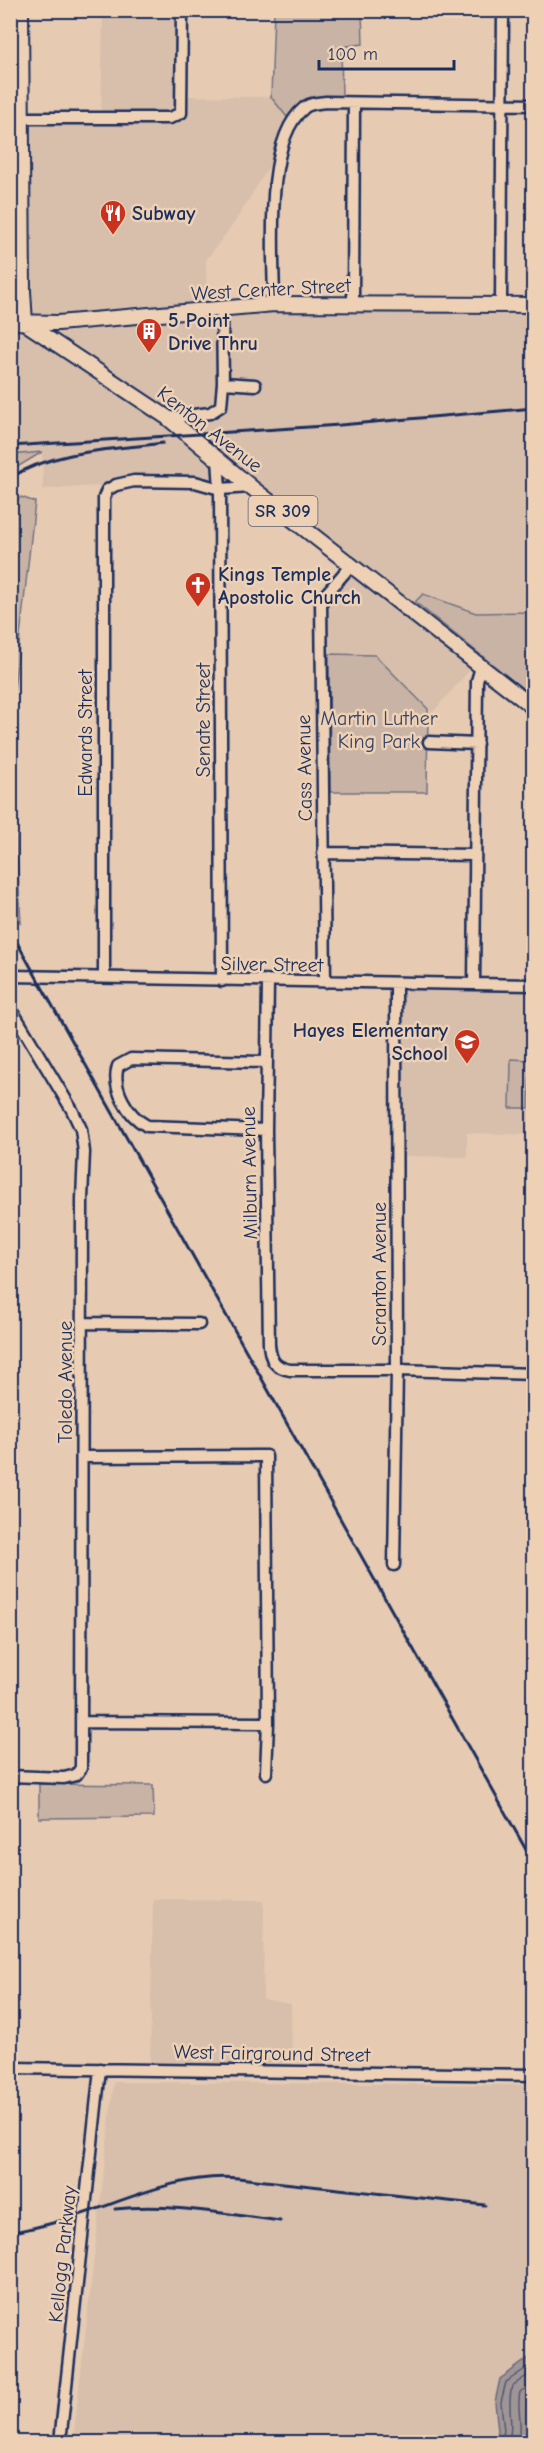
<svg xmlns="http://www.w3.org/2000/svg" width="544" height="2453" viewBox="0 0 544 2453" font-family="'Comic Neue',sans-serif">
<rect width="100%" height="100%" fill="#e6cbb2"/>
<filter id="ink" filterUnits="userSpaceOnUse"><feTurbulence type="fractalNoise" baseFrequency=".0167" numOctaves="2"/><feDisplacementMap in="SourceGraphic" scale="12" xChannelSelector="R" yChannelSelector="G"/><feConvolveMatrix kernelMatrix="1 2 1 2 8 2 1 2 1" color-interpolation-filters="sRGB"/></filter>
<g filter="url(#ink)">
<!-- built -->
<path fill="#d7bfac" d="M11 11H20L22 118 101 120 103 11H183V96L271 97 287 117 275 157 234 223 206 260 207 310 533 304V612L476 613 423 594 415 601 482 656 432 713 376 655 318 654V602L351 562 265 493 222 480 43 489 42 453 11 455Z
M408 989 530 990 534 995 533 1135 467 1133V1157L402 1156 401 997Z
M153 1899 264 1900 263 1999 291 2004 292 2066 150 2064Z
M114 2082 533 2085V2355L504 2374 495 2402 498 2432 494 2442H73Z"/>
<!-- green -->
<path fill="#c8b3a5" stroke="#727182" stroke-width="1.5" d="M274 11H362L363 44 341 47 342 96 323 97 287 117 271 97Z
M42 452 11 471V455Z
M21 497 35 502 11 717 10 508Z
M423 594 476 613 533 612V697L415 602Z
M329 654 375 655 428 709 427 792H330Z
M11 748 21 924 11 906Z
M511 1059 530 1060 529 1108H510Z
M39 1784 153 1785 154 1817 39 1818Z"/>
<!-- water -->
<path fill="#a09595" stroke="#6b6c7f" stroke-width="1.5" d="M533 2355V2442H494L498 2431 495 2402 500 2379Z"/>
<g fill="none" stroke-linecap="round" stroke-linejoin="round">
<!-- shore -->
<path stroke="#505874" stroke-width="1.5" d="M500 2442 504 2431 501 2402 506 2382 534 2363
M508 2442C515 2425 506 2407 512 2386L534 2371
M518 2442C524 2426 516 2409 520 2392L534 2382"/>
<!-- minor casing -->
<g stroke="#1b2f5e" stroke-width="15">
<path id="minor" d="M22 118H170L181 113 182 10
M274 304C274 255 263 141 304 108 309 103 319 103 326 102L534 105
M353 304 354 103
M501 305 503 10
M222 309 223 383
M168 418 210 413 221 406 223 383 255 385
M218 459 220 489 222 981
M429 742 477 744
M323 853 474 855
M10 976 534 985
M104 977V498L107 490 116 485 134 481 195 482 220 489 251 487
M268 982 266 1130 269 1345C271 1361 274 1367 290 1370H397L534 1374
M325 982 321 600 352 564
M474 984 477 681 481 667
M10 1007 72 1110 81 1129 84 1152 82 1199 81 1768 76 1775 64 1778 10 1776
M266 1130 147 1126C128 1116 111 1088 118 1066L131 1059 267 1062
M83 1323 199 1324
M83 1457 266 1456 268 1723 266 1773
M394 1565 397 1370 396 984
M81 1722 268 1723
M10 2068 534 2075
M60 2442 100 2069"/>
</g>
<!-- major casing -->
<g stroke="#1b2f5e" stroke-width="18">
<path id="major" d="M21 10 23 291 25 323
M10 322 58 323 274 304 534 305
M25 323 168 418 251 487 534 708"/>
</g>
<!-- minor -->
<use href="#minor" stroke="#eed1b5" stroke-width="10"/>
<!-- major -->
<use href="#major" stroke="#eed1b5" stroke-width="14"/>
<!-- rail -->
<path stroke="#1b2f5e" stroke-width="3" d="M10 446 340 425 534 408
M10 478C54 450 113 450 163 443
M10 930 534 1864
M115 2209C169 2203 226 2214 280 2221
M10 2233C27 2229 44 2226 60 2221 117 2205 177 2172 238 2178L485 2205"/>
</g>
</g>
<!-- icons -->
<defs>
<g id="restaurant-pin" transform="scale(1.35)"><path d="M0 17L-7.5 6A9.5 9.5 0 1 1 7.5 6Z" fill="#c8321e" stroke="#eed1b5"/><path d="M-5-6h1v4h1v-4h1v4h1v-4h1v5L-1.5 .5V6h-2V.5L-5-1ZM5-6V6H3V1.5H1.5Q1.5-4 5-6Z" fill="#fff"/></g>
<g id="building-pin" transform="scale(1.35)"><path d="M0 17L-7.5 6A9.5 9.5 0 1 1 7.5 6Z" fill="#c8321e" stroke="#eed1b5"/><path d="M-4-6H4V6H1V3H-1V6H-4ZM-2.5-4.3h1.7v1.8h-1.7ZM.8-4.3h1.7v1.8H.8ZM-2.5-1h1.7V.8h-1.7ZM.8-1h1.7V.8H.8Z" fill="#fff"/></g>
<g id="church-pin" transform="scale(1.35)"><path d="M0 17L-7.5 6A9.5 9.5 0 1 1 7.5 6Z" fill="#c8321e" stroke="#eed1b5"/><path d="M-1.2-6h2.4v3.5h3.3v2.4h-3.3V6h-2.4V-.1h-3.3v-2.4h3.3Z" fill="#fff"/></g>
<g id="school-pin" transform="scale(1.35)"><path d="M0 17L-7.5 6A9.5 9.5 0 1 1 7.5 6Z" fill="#c8321e" stroke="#eed1b5"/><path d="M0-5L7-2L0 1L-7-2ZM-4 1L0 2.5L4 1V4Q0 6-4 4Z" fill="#fff"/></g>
</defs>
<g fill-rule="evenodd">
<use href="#restaurant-pin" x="113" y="213"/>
<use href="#building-pin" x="149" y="331"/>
<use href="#church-pin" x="198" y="585"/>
<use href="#school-pin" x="467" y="1042"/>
</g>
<g text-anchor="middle" stroke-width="5" stroke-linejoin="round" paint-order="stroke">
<!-- shield labels -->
<rect fill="#eed1b5" stroke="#5a6078" stroke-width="1.5" x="248.5" y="496" width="69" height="30" rx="4.5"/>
<g font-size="18" font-weight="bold" fill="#1b2f5e">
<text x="283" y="517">SR 309</text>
</g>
<!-- poi labels -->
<g font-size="20" font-weight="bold" fill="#1b2f5e" stroke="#eed1b5" text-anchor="start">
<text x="132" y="220">Subway</text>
<text x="168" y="327">5 Point<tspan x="168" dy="23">Drive Thru</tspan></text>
<text x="218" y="581">Kings Temple<tspan x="218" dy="23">Apostolic Church</tspan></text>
<text x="448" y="1037" text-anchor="end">Hayes Elementary<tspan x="448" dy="23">School</tspan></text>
</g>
<!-- street labels -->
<g font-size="20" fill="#1b2f5e" stroke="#eed1b5">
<text transform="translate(271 289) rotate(-3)" y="7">West Center Street</text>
<text transform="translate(210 429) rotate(38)" y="7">Kenton Avenue</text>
<text transform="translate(203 720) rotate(-90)" y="7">Senate Street</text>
<text transform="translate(85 733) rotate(-90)" y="7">Edwards Street</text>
<text transform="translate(304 768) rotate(-91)" y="7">Cass Avenue</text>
<text transform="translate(272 964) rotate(1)" y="7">Silver Street</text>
<text transform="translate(249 1173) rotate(-91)" y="7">Milburn Avenue</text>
<text transform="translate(379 1274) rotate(-90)" y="7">Scranton Avenue</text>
<text transform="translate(65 1382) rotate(-90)" y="7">Toledo Avenue</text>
<text transform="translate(272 2053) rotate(1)" y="7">West Fairground Street</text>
<text transform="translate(62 2254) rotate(-84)" y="7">Kellogg Parkway</text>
</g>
<!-- park labels -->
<g font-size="20" fill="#354369" stroke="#eed1b5">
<text x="379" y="725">Martin Luther<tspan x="379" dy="23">King Park</tspan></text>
</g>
</g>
<!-- margin -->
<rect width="544" height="2453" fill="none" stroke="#eed1b5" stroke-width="36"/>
<rect x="18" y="18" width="508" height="2417" fill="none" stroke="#1b2f5e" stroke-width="2" filter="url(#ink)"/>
<!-- scale -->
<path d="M319 60v9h135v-9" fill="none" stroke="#1b2f5e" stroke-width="3"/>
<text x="328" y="60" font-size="18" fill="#1b2f5e" stroke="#eed1b5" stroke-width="4.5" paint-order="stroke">100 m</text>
</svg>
